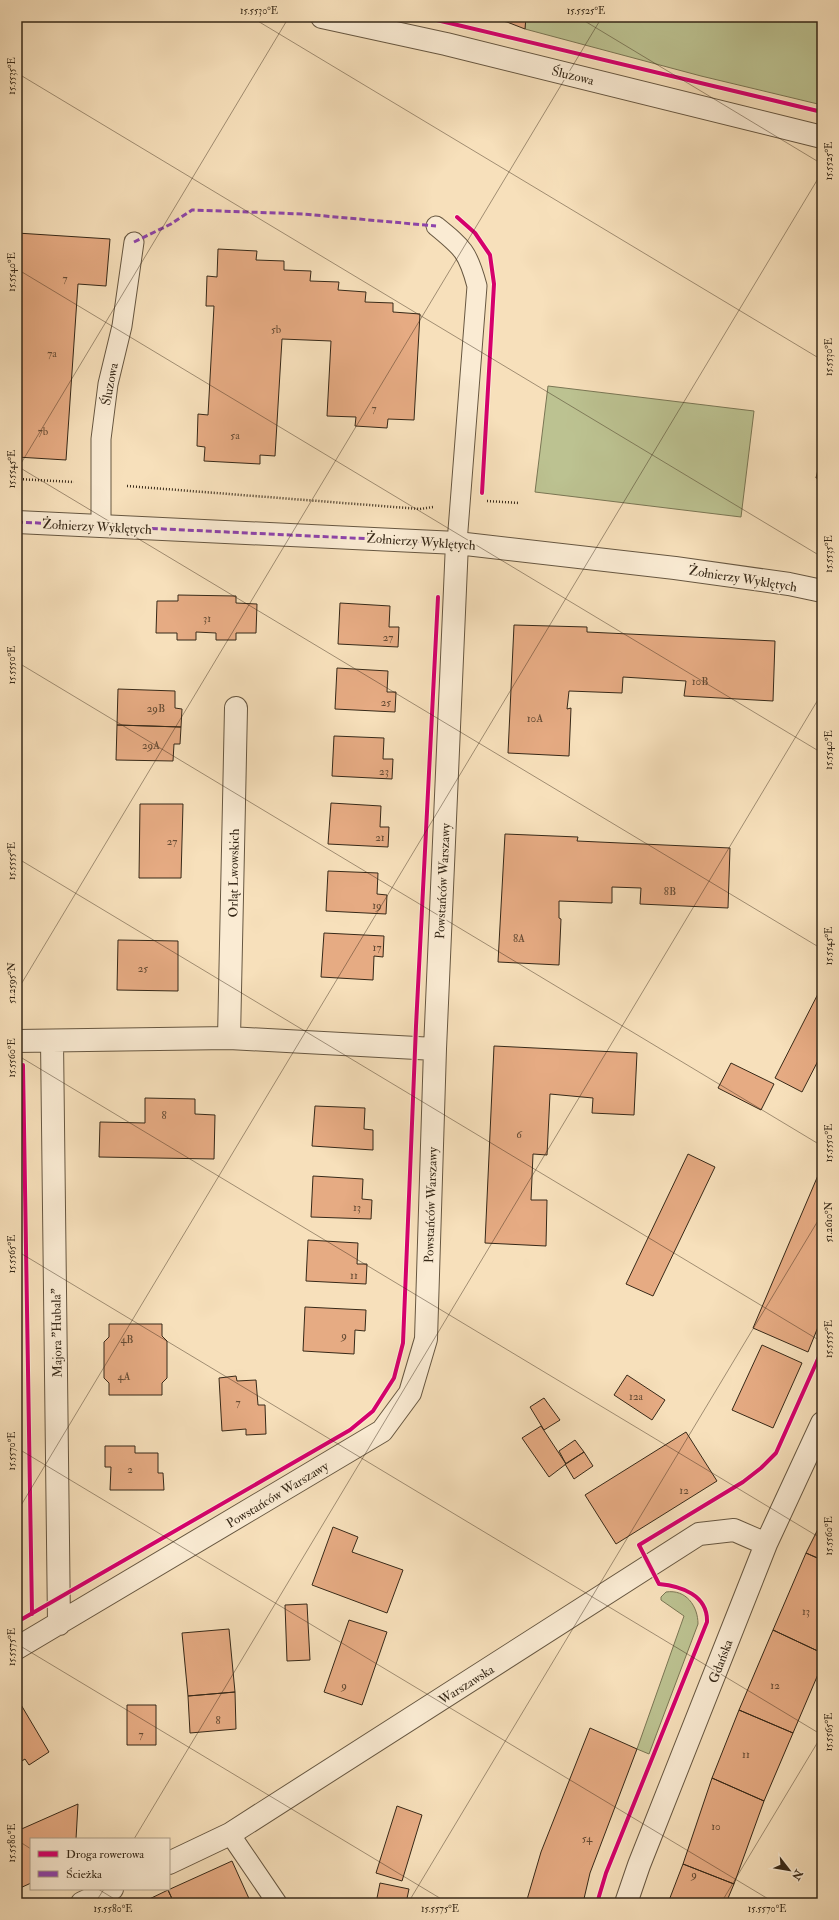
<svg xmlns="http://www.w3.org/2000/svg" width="839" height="1920" viewBox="0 0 839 1920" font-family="'IM FELL Double Pica',serif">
<rect width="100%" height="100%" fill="#f7e0bb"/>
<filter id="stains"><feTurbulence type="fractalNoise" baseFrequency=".005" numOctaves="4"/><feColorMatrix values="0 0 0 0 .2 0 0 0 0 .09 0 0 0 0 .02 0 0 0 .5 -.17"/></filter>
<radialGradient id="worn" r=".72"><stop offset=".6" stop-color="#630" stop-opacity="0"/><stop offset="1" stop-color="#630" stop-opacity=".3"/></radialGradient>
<!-- green -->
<path fill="#bcc291" stroke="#7a7654" d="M526 17H822V105L701 76 525 29Z
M548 386 754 411 741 517 535 492Z
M666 1592C686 1589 698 1606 698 1624L649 1754 637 1749 684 1616 661 1600V1597Z"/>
<!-- building -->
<path fill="#e6ab83" stroke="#372918" d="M481 17H526L525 29 507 22Z
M17 233 110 239 106 286 78 284 66 460 17 457 19 296H17Z
M218 249 257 251 256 260 284 261V270L311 271 310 281 339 282 338 290 366 292 365 302 393 303V312L420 314 414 420 388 419 387 428 355 426 356 417 327 416 331 341 282 339 275 456 260 455V464L204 461 205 447 197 446 198 414 208 415 214 306H206L207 276 217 277Z
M822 453V479L816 478Z
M178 595 236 596V603L257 604 256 633H236V640H216V633L196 632V640H177V633H156L157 601H178Z
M340 603 390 606 389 627H399L398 647 338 644Z
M514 625 587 627V632L775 641 773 701 684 696 686 681 623 677 622 693 569 691 567 709 571 708 569 756 508 753Z
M337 668 388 671 387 692H396L395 712 335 709Z
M118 689 175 691V708L182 709 181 727 117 725Z
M117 725 181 727 180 744H174L173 761 116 760Z
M334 736 384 738 383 759H393L392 779 332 776Z
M331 803 381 806 380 827H389L388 847 328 844Z
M140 804H183L181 878H139Z
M505 834 578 837 577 841 730 848 728 908 640 904 641 888 612 887V903L559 901V918L561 919 559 965 498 962Z
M328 871 378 873 377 894 387 895 386 914 326 911Z
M324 933 384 936 383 957 374 956 373 980 321 977Z
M118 940 178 941V991L117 990Z
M822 986V1053L802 1092 775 1078Z
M494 1046 637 1053 634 1115 592 1113 593 1098 550 1094 547 1155 533 1154 531 1200H547L546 1246 485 1243Z
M731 1063 774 1084 761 1110 718 1088Z
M145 1098 195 1099V1114L215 1115 214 1159 99 1157 100 1122 145 1123Z
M315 1106 365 1108 364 1129 373 1130V1150L312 1146Z
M688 1154 715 1167 653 1296 626 1284Z
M822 1166V1317L808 1352 753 1328Z
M313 1176 363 1179 362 1199 372 1200 371 1219 311 1217Z
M308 1240 358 1243 357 1264H367L366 1284 306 1281Z
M305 1307 366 1310 365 1331 355 1330 354 1354 303 1351Z
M109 1324H162V1336L167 1341V1378L162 1383V1395H109V1383L104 1378V1342L109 1337Z
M762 1345 802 1363 773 1428 732 1410Z
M627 1375 665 1400 652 1420 614 1395Z
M236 1376 237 1381 256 1380 258 1405H265L266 1434 246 1435V1429L222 1431 219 1378Z
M544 1398 560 1420 544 1430 530 1407Z
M541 1426 566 1464 549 1477 522 1438Z
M686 1432 717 1481 616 1544 585 1495Z
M575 1440 584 1452 566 1464 559 1451Z
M105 1446H135V1453H158V1473H163L164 1490H110L111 1467H105Z
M584 1452 593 1466 574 1479 565 1464Z
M822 1521V1560L806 1553Z
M333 1527 358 1537 352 1552 403 1570 387 1613 312 1585Z
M806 1553 822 1560V1653L773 1630Z
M307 1604 310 1660 287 1661 285 1605Z
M349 1620 387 1632 362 1705 324 1692Z
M229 1629 235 1692 188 1696 182 1633Z
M773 1630 822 1653V1665L793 1733 739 1710Z
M235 1692 236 1729 190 1733 188 1696Z
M17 1698 49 1752 29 1765 25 1759 17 1764Z
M127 1705H156V1745H127Z
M739 1710 793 1733 764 1801 712 1778Z
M590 1728 637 1749 590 1873 583 1903H526L541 1852Z
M712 1778 764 1801 734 1884 683 1864Z
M78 1804 76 1839H31V1883L18 1889 17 1831Z
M397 1806 422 1815 402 1881 376 1873Z
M232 1861 251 1903H174L168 1890Z
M683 1864 734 1884 726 1903H668Z
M380 1883 409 1889 406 1903H376Z
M168 1890 174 1903H141Z"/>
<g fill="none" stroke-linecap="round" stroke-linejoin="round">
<!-- service casing -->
<g stroke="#675741" stroke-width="21">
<path id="service" d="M436 226C463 248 468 252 477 286L457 543
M101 527V439L108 384 122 326 134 242
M230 1834 277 1903"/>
</g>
<!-- minor casing -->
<g stroke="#675741" stroke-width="24">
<path id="minor" d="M322 17 446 44 822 137
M17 522 457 543 675 568 789 584 822 591
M229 1038 236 708
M17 1041 229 1038 435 1049
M52 1041 59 1624
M17 1648 382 1431 410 1393 426 1339 435 1049 457 543
M169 1863 230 1834 699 1534 734 1530 766 1544
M82 1903 112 1889
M626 1903 639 1865 766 1544 822 1423"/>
</g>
<!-- path -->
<path stroke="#372918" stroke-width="2.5" stroke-dasharray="1 2" stroke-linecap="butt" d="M17 479 74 482
M127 486 420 509 433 507
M487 501 519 503"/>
<!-- service -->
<use href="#service" stroke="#faebd3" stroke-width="19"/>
<!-- minor -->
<use href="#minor" stroke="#faebd3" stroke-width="22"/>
<!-- quiet -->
<path stroke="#8e44ad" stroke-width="3" stroke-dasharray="6 3" stroke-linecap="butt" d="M134 242 171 224 192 210 303 214 436 226
M17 522 457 543"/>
<!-- cycleway casing -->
<g stroke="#faebd3" stroke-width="6">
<path id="cycleway" d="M424 17 822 112
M457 217 475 233 490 255 494 284 482 493
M23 1065 32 1614
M17 1622 350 1430 373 1411 394 1378 403 1343 416 1026 438 597
M597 1903 606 1873 707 1622C708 1595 681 1586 659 1584L639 1545 743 1482 761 1468 776 1453 822 1350"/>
</g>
<!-- cycleway -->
<use href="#cycleway" stroke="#d6006c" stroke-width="4"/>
</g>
<!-- ticks -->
<path fill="none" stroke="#372918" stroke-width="1" stroke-opacity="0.45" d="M251 17 822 360M578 17 822 164M17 73 822 557M17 269 822 753M17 466 822 949M17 470 289 17M17 662 822 1146M17 858 822 1342M17 991 602 17M17 1055 822 1539M17 1251 822 1735M17 1448 775 1903M17 1512 822 172M17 1644 448 1903M134 1839 822 693M17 1840 31 1849M98 1889 121 1903M95 1903 104 1889M408 1903 822 1214M721 1903 822 1735"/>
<g text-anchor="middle" stroke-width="3.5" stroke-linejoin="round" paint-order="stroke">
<!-- number labels -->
<g font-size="11" fill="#634a33">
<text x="65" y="282">7</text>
<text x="276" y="333">5b</text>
<text x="52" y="357">7a</text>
<text x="374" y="412">7</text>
<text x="43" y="435">7b</text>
<text x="235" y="439">5a</text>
<text x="207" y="622">31</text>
<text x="388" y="641">27</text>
<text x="700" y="685">10B</text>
<text x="386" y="706">25</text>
<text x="156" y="712">29B</text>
<text x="535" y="722">10A</text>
<text x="151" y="749">29A</text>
<text x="384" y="775">23</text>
<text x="380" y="841">21</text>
<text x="172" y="845">27</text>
<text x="670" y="895">8B</text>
<text x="377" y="909">19</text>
<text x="519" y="942">8A</text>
<text x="377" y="951">17</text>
<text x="143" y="972">25</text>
<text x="164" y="1119">8</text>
<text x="519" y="1138">6</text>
<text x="357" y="1211">13</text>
<text x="354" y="1279">11</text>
<text x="344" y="1339">9</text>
<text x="127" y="1343">4B</text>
<text x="124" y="1380">4A</text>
<text x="636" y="1400">12a</text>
<text x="238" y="1406">7</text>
<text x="130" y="1473">2</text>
<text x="684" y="1494">12</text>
<text x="806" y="1615">13</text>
<text x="344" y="1689">9</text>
<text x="775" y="1689">12</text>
<text x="218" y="1724">8</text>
<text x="141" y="1738">7</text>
<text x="746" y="1758">11</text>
<text x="716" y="1830">10</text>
<text x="587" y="1842">54</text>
<text x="694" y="1878">9</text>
</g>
<!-- street labels -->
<g font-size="13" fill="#372918" stroke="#faebd3">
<text transform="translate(573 75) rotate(14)" y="5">Śluzowa</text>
<text transform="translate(109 384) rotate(-79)" y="5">Śluzowa</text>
<text transform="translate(97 526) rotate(3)" y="5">Żołnierzy Wyklętych</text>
<text transform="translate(421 541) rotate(4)" y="5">Żołnierzy Wyklętych</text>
<text transform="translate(743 578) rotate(9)" y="5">Żołnierzy Wyklętych</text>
<text transform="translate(233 873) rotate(-89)" y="5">Orląt Lwowskich</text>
<text transform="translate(442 881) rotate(-87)" y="5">Powstańców Warszawy</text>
<text transform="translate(430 1205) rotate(-88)" y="5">Powstańców Warszawy</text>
<text transform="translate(56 1333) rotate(-91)" y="5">Majora "Hubala"</text>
<text transform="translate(277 1494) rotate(-31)" y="5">Powstańców Warszawy</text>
<text transform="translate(720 1661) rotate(-69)" y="5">Gdańska</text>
<text transform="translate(466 1684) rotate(-32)" y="5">Warszawska</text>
</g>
</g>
<!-- margin -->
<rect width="839" height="1920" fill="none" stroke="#f7e0bb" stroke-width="44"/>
<!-- legend -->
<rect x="30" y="1838" width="140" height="52" fill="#faebd3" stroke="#ac9d88"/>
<rect x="38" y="1851" width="20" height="6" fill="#d6006c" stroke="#ac9d88"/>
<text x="66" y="1858" font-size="12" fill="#372918">Droga rowerowa</text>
<rect x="38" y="1871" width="20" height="6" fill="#8e44ad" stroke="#ac9d88"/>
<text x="66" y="1878" font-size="12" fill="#372918">Ścieżka</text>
<!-- north arrow -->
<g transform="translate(789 1870) rotate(121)" stroke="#faebd3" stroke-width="3" paint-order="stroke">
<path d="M0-3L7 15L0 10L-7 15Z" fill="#372918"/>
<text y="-6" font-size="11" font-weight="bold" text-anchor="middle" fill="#372918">N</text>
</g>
<rect x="22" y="22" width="795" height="1876" fill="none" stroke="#372918" stroke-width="1.5"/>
<g font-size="10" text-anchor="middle" fill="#372918">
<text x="259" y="14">15.5530°E</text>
<text x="586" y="14">15.5525°E</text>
<text transform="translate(11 76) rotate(-90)" y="4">15.5535°E</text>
<text transform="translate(828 161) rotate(-90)" y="4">15.5525°E</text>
<text transform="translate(11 272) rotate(-90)" y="4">15.5540°E</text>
<text transform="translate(828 357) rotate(-90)" y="4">15.5530°E</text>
<text transform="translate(11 469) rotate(-90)" y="4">15.5545°E</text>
<text transform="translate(828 554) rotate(-90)" y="4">15.5535°E</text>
<text transform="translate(11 665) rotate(-90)" y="4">15.5550°E</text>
<text transform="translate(828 750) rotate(-90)" y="4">15.5540°E</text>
<text transform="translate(11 861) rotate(-90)" y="4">15.5555°E</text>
<text transform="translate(828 946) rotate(-90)" y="4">15.5545°E</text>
<text transform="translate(11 983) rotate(-90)" y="4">51.2595°N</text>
<text transform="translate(11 1058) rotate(-90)" y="4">15.5560°E</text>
<text transform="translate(828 1143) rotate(-90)" y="4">15.5550°E</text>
<text transform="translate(828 1222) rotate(-90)" y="4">51.2610°N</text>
<text transform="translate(11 1254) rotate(-90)" y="4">15.5565°E</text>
<text transform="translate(828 1339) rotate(-90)" y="4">15.5555°E</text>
<text transform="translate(11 1451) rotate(-90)" y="4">15.5570°E</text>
<text transform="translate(828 1536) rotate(-90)" y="4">15.5560°E</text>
<text transform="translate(11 1647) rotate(-90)" y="4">15.5575°E</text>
<text transform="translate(828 1732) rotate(-90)" y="4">15.5565°E</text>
<text transform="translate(11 1843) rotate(-90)" y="4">15.5580°E</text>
<text x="113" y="1912">15.5580°E</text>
<text x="440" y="1912">15.5575°E</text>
<text x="767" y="1912">15.5570°E</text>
</g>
<rect width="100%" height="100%" filter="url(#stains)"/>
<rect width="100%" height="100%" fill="url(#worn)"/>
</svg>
